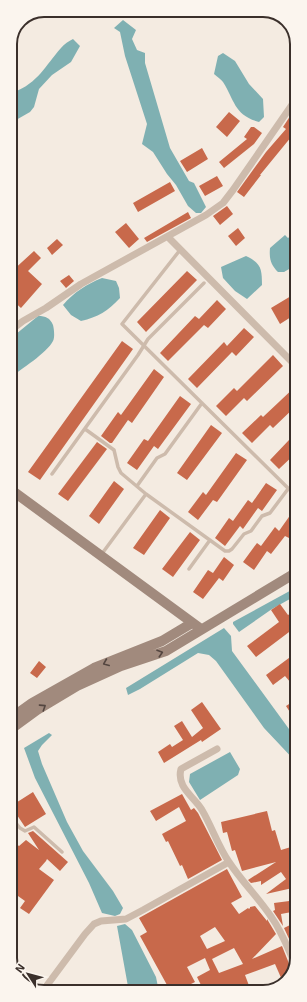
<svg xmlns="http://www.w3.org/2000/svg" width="307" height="1002" viewBox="0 0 307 1002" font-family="'Exo 2',sans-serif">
<rect width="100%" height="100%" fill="#f4ebe1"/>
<!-- water -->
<path fill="#7fb0b2" d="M123 20 136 30 132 39 137 50 145 53V63L170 148 189 181 194 183 206 207 201 213H196L188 206 176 185 167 174 153 152 142 144 147 124 125 56 120 32 114 28Z
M73 39 80 46 71 62 52 75 39 89 34 107 30 112 16 120 11 116V96L14 92C38 83 45 66 61 48 64 44 69 41 73 39Z
M223 53 235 61 249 84 263 99 264 117 259 122C234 115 235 101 223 82 221 79 217 77 214 74L218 56Z
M296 232V265L284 272H278C271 265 269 259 270 248L285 235 288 238Z
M246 256C261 263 262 269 262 285L247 299 235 291 223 278 221 267Z
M102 278 116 281 119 288 120 298C108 311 98 317 81 321L71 315 63 305C74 292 87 284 102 278Z
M38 316C46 316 50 318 53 325 54 329 55 337 53 341 47 353 21 369 10 378V339Z
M297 587V595L272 609 239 632 233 624V622Z
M224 628 231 636 232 651 297 740V763L264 728 216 661 209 655 198 653 140 689 128 695 126 688Z
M49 733 52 735 42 745 38 751 42 764 67 822 83 851 113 891 123 908 120 914 115 916 102 913 89 883 35 778 24 748Z
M230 752 240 769 238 775 200 800 189 782 190 774Z
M125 924 132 930 156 977 159 992H129L117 926Z"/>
<!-- building -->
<path fill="#c8694b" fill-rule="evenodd" d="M296 107V131L260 175H261L244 197 237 192 266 152 286 129 283 127Z
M229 112 240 121 227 137 216 127Z
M251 127H254L262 133 254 144 224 168 219 162 247 139 244 137Z
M202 148 208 159 187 172 180 161Z
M217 176 223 186 205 196 199 186Z
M170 182 175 191 138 212 133 203Z
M227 206 233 214 220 225 213 216Z
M188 212 191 218 147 242 144 238Z
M126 223 139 239 129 248 115 232Z
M238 228 245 238 236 246 228 236Z
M57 239 63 245 52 255 47 248Z
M34 251 41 258 28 271 42 284 21 308 10 298V273Z
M187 271 197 280 146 332 137 322Z
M69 275 74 281 66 288 60 281Z
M296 293 297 327 291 317 280 324 271 308Z
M217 300 226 309 208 328 204 325 168 361 160 353 195 316 199 319Z
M244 328 254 337 236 356 232 352 197 388 188 379 224 342 227 346Z
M122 341 133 349 40 480 28 472Z
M273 355 283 366 247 401 244 398 226 416 216 406 234 388 237 391Z
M154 369 164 377 132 423 128 420 112 443H110L101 436 118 412 121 415Z
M297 385V405L273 428 270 425 252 443 242 433 261 415 263 417Z
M180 396 191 404 158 449 154 446 137 470 127 463 144 439 148 441Z
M211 425 222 433 187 480 177 473Z
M289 440 293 444 297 440V452L279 469 270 460Z
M97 442 107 449 68 501 58 494Z
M236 453 247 460 217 502 213 500 198 520 188 512 203 492 206 495Z
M114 481 124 489 99 524 89 516Z
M266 483 277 490 262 511 258 508 243 529 240 526 225 546 215 538 229 518 233 521 248 500 252 503Z
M160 510 170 518 144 555 133 548Z
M291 514 297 518V528L289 538 285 536 271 554 267 551 254 570 243 562 257 543 261 546 275 527 279 531Z
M190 532 200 540 173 577 162 569Z
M224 557 234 565 223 581 219 578 203 599 193 592 208 570 213 573Z
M280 604 288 615 297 609V626L256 657 247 646 279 622 271 610Z
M297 652V690L285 676 273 685 266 675Z
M39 661 46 667 37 678 30 673Z
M297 699V723L286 706Z
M202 702 221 729 202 742 201 740 164 763 158 752 170 744 172 747 183 740 174 726 182 721 192 737 203 728 191 710Z
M33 792 46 814 25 827 11 806Z
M182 794 191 810 194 808 198 813 222 860 188 879 182 865 180 866 168 841 166 842 162 834 186 821 179 807 156 821 150 811Z
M267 811 272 831 275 830 281 850 291 847 297 871V873H294L297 887 266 894 286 879 281 872 261 885V881L251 883 248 880 276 862 242 871 235 850 232 851 227 832 223 833 221 822Z
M33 831 68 862 60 871 47 859 46 861 39 869 54 880 29 914 20 908 25 901 11 891V840L19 846 26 840 39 850 28 833Z
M227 869 242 897 231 903 239 914 248 908 249 909 250 908V907L255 906 267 921V919L276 934 252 959 282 946 290 966 293 968 290 976 282 980 275 964 245 975 251 991H232L230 986 220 991H204L197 977 210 970 205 958 187 967 195 982 177 991H168L165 986 167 985 140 936 147 932 139 918ZM215 927 225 941 207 949 200 936ZM234 948 243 964 219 973 212 959Z
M297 900V911L281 914 283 926 273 911 275 910 274 903Z
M294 923 297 931V956L284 928Z"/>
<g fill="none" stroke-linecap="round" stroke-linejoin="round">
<!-- lane -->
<path stroke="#cdbbac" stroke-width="3.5" d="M180 250 122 324 297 497
M85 429 114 450 118 467 121 473 146 494 101 555
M52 474 138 355 148 339 204 283
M137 486 157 458 165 454 202 403
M146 494 225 551H229L232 549 244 534 251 531 262 516 270 513 288 489
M189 569 210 540
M11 817 20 828 25 831 34 827 62 852"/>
<!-- street -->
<path stroke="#cdbbac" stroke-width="7" d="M168 237 297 367
M10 331 23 321 46 308 81 284 206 215 223 203 233 190 296 99
M217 749 181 769C176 788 195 797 202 810 212 827 218 846 229 862 242 882 259 898 272 918 282 932 288 949 295 964
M42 992 85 934 94 924 101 921 126 919 143 910 229 862"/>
<!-- secondary -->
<path stroke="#a18a7d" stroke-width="10" d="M10 489 201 629
M11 718 32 703 94 668 162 641 192 623
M11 729 37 710 77 686 121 666 166 651 297 572"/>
</g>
<!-- one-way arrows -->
<defs><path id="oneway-chevron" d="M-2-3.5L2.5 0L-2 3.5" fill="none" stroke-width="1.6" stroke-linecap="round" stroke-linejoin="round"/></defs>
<g stroke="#544640">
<use href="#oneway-chevron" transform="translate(160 653) rotate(-18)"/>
<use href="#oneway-chevron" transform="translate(106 663) rotate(157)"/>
<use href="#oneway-chevron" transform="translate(43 707) rotate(-33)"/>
</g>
<!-- crop -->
<path d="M0 0H307V1002H0ZM44 17H263A27 27 0 0 1 290 44V958A27 27 0 0 1 263 985H44A27 27 0 0 1 17 958V44A27 27 0 0 1 44 17Z" fill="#fbf5ee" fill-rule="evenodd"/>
<path fill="none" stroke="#3b302b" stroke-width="2" d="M44 17H263A27 27 0 0 1 290 44V958A27 27 0 0 1 263 985H44A27 27 0 0 1 17 958V44A27 27 0 0 1 44 17Z"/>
<!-- north arrow -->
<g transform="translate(28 974) rotate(306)" stroke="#fbf5ee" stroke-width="3" paint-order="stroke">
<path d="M0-3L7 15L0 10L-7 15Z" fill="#3b302b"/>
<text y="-6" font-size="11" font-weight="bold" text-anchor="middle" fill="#3b302b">N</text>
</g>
</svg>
